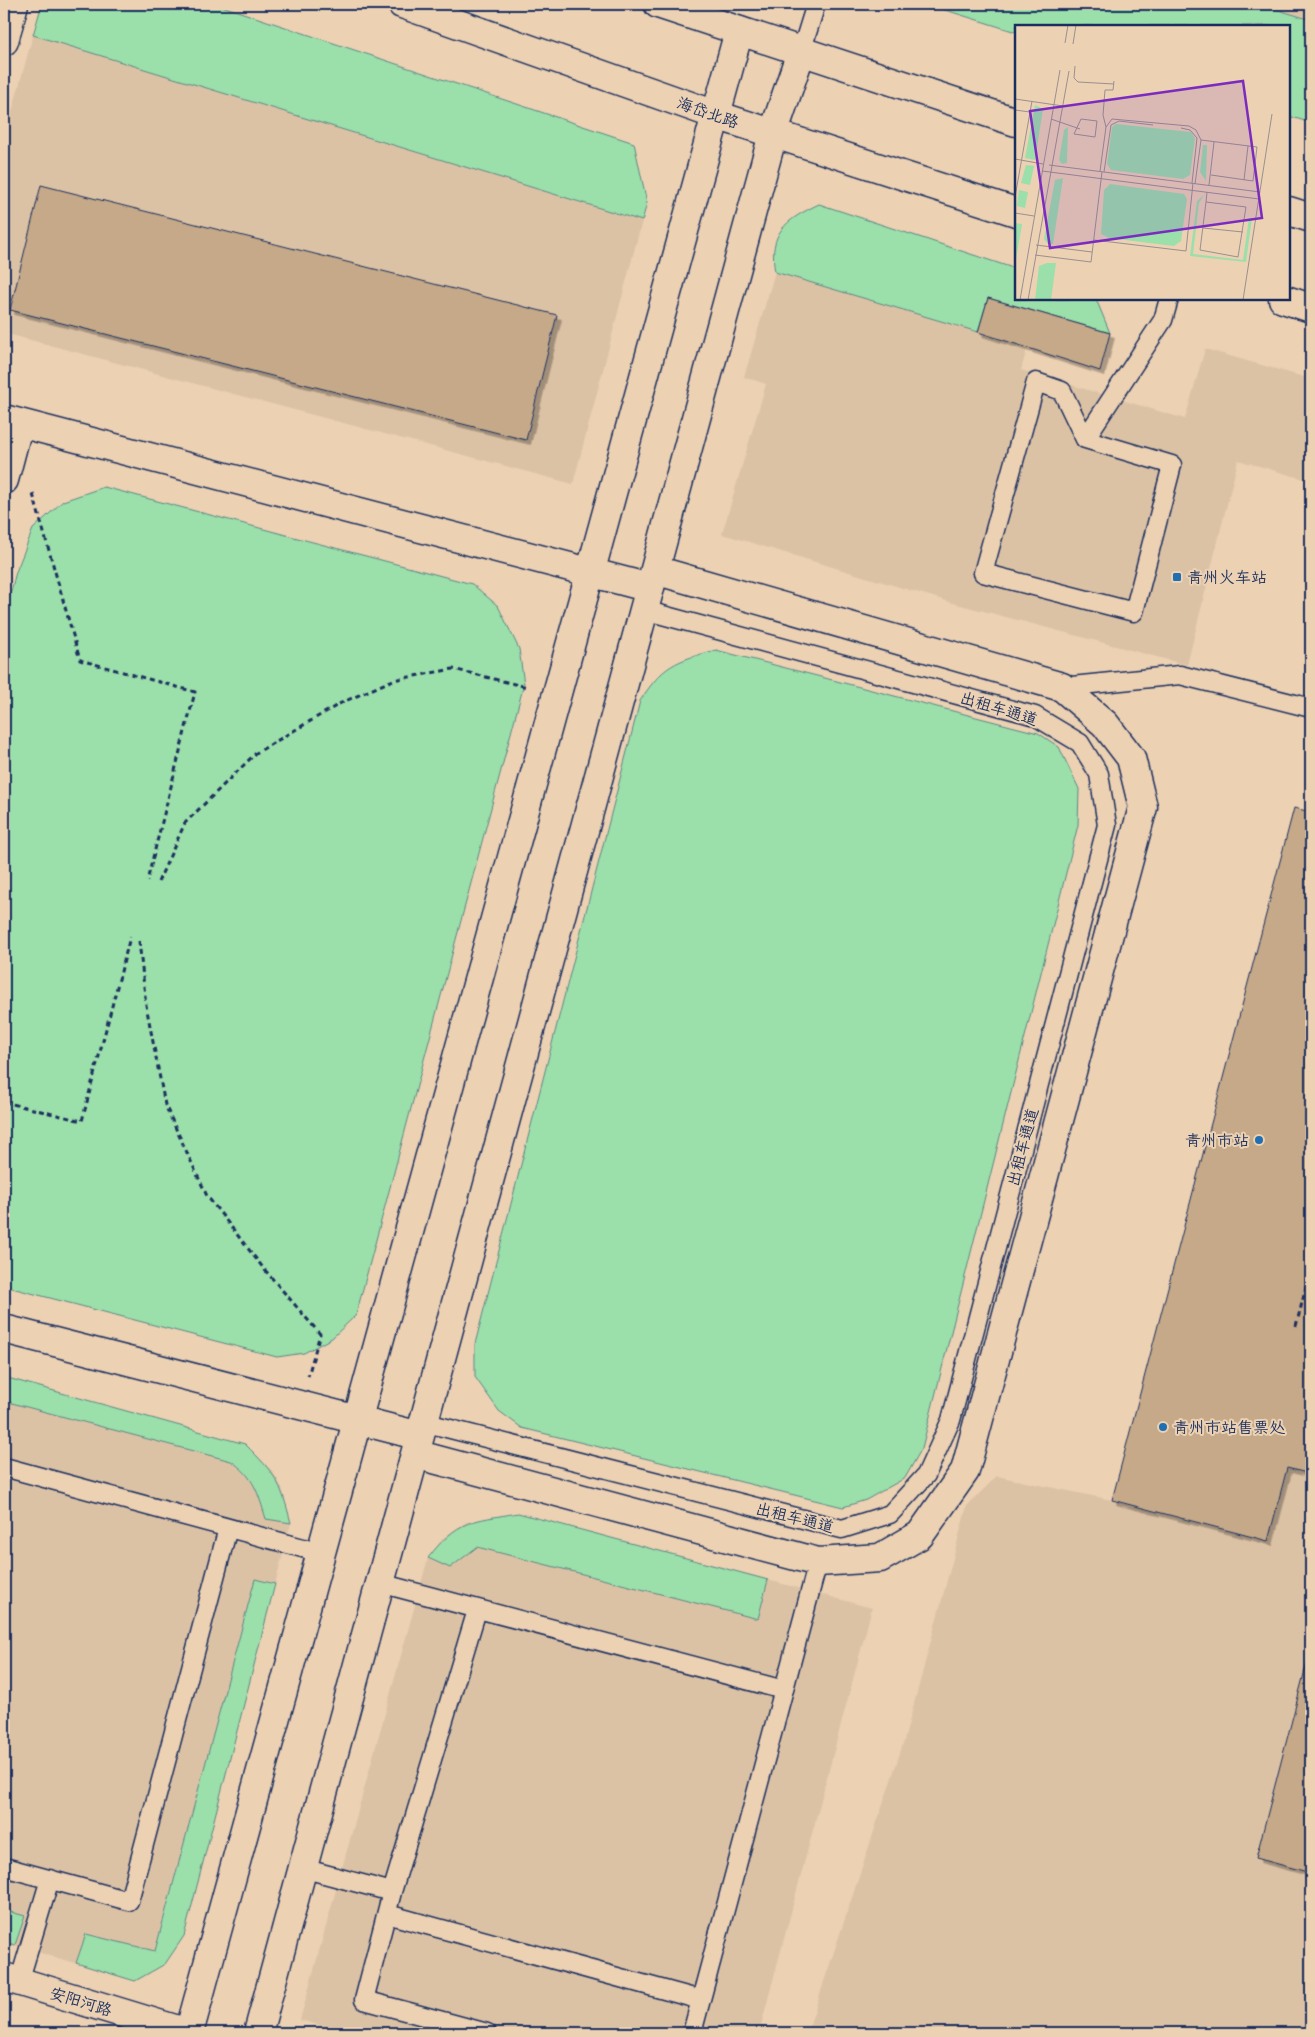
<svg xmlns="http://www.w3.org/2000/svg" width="1315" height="2037" viewBox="0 0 1315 2037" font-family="Dekko,'LXGW WenKai TC',sans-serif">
<defs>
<filter id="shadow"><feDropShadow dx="4.5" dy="4.5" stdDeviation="0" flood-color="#0004"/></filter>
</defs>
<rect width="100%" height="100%" fill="#ecd1b3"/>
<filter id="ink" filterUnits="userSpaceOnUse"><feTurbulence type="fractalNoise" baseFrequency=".02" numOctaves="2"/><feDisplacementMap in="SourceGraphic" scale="10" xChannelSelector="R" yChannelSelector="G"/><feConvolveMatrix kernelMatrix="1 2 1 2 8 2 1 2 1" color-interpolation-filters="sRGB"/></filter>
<g filter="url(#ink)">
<!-- built -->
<path fill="#dcc2a5" d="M1259 4H1311V20Z
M33 35 642 221 573 484 4 333V141Z
M775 272 1028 346 1021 370 1185 419 1205 349 1311 379V481L1238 460 1187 665 953 603 722 534 766 384 744 377Z
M4 1377 245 1444 273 1472 282 1488 291 1523 184 1936 165 1964 135 1981 4 1942Z
M1287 1468 1311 1474V2033H807L904 1741 967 1506 997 1476 1112 1500 1267 1541Z
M518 1513 872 1608 759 2033H348L300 2020 428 1558 443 1538 466 1522Z"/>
<!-- green -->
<path fill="#9bdfaa" stroke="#5b8784" d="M42 4H216L634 143 647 203 642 221 33 35Z
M926 4H1259L1311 20V123L1289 116V26H1016V32Z
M819 204 1016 269V299H1096L1110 333 988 298 978 332 775 272C768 232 786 220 819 204Z
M104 487 472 584 498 606 519 649 524 684 356 1315 332 1338 304 1353 277 1357 4 1286V620L16 572 33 529 63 501Z
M716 650 1038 733 1059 747 1079 789 1078 825 922 1448 905 1478 866 1500 843 1507 522 1428 499 1411 475 1377V1344L640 701C663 665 675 661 716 650Z
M4 1377 245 1444C276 1475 280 1480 291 1523L266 1519C258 1493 254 1476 231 1461L4 1401Z
M518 1513 768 1580 758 1619 477 1547 450 1568 428 1558C458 1519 472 1521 518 1513Z
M255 1579 275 1584 184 1936 165 1964 135 1981 76 1963 86 1934 155 1951Z
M4 1910 25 1916 15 1945 4 1942Z"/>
<!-- building -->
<path fill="#c5a988" stroke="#1b2f5e" filter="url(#shadow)" d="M41 185 557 315 526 440 10 310Z
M988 298 1110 333 1100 371 978 332Z
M1294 808 1311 812V1474L1287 1468 1268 1541 1112 1500Z
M1311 1647V1873L1256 1858Z"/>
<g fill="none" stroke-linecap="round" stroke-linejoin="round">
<!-- lane casing -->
<g stroke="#1b2f5e" stroke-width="21">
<path id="lane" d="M801 52 816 4
M1036 382 1062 391 1085 439 1172 465 1134 612 983 573Z
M1085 439 1163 320 1169 299
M1062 687 1180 675 1311 708
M423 1422 842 1529 890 1514 926 1475 951 1420 1107 825 1099 774 1080 743 1035 716 644 610
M4 1467 321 1553
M380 1583 784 1690
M477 1610 392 1892 364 2000 487 2033
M4 1867 129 1901 228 1528
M302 1868 392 1892
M387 1914 701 2000
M19 1982 50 1879
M692 2033 818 1562"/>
</g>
<!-- secondary casing -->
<g stroke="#1b2f5e" stroke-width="31">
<path id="secondary" d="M4 41 14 4
M4 419 650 588
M4 480 19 423
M4 1329 420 1436
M415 1454 818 1562 880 1558 920 1535 965 1471 1143 807 1131 758 1105 724 1062 687 655 570
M4 1977 188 2033
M189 2033 739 31
M258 2033 773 134 801 52"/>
</g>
<!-- primary casing -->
<g stroke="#1b2f5e" stroke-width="31">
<path id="primary" d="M402 4 716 115 1016 212
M658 4 1016 122
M1289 211 1311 218
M1283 299 1311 308"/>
</g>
<!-- path -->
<path stroke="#1b2f5e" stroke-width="3" stroke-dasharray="5 4" stroke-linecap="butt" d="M33 494 80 660 195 692 147 881
M158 882 185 823 256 753 341 703 393 680 453 669 527 687
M139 941 146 1005 165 1105 207 1196 264 1269 320 1334 308 1376
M4 1102 82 1121 130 937
M1296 1326 1311 1268"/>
<!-- lane -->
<use href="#lane" stroke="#ecd1b3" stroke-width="18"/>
<!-- secondary -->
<use href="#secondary" stroke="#ecd1b3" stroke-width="28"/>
<!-- primary -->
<use href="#primary" stroke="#ecd1b3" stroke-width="28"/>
</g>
</g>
<!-- markers -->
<g fill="#1f6fb2" stroke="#ecd1b3" stroke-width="2">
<rect x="1172" y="572" width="10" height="10" rx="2.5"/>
<circle cx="1259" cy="1140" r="5"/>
<circle cx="1163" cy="1427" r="5"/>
</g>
<g text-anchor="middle" stroke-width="4" stroke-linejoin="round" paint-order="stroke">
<!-- street labels -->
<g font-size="16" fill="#1b2f5e" stroke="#ecd1b3">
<text transform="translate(708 112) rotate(19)" y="6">海岱北路</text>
<text transform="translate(999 708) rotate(17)" y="6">出租车通道</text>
<text transform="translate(1022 1147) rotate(-75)" y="6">出租车通道</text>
<text transform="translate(795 1517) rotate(14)" y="6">出租车通道</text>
<text transform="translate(81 2001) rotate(17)" y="6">安阳河路</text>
</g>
<!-- poi labels -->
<g font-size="16" fill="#1b2f5e" stroke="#ecd1b3" text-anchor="start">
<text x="1187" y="583">青州火车站</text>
<text x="1249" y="1146" text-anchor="end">青州市站</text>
<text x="1173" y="1433">青州市站售票处</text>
</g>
</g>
<!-- overview -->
<g transform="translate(1015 25)">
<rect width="275" height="275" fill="#ecd1b3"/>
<path d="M20 80 28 84 20 135 10 133ZM101 99 176 107 180 113 175 150 168 154 96 145 92 139 97 102ZM53 102 52 138 47 139 44 135 49 105ZM188 120H192L191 156 185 147ZM11 140 19 141 15 160 6 158ZM48 153 38 219H33L29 214 40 155ZM95 159 169 169 172 174 166 216 159 221 94 213 86 209 89 165ZM4 165 13 167 10 183 2 181ZM189 170 184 178 178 229 228 235 234 193H237L231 237 175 231 182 176ZM0 198 7 199 0 240ZM32 238H41L36 275H20L24 241Z" fill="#9bdfaa"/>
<path fill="none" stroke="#989091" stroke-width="1" d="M50 18 53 0M58 19 61 0M60 41 59 53 63 57 99 59M0 74 48 81M0 85 15 87M36 94 65 104M66 94 82 96 80 112 59 109ZM91 102 88 90 90 65H98L99 56M166 103 175 105 182 113 177 158M186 115 242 122 238 156 196 150M0 134 28 139M34 140 245 167M27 146 244 174M85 146 91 102 97 94 174 101 181 105 186 115 180 159M89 147 96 100 104 96 138 100M229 155 233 121M194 160 199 117M0 172 17 76M191 177 231 182 223 232 185 225 191 177 192 167M0 188 19 191M188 203 228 207M79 215 171 226 178 158M21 220 77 227M20 230 76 237 87 147M5 275 45 45M13 275 54 46M228 275 257 89"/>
<path fill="#7b2cbf" fill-opacity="0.15" stroke="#7b2cbf" stroke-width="2.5" d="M228 56 247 193 35 223 15 86Z"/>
<rect width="275" height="275" fill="none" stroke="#1b2f5e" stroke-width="2.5"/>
</g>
<!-- margin -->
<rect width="1315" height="2037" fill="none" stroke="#ecd1b3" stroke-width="20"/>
<rect x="10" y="10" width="1295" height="2017" fill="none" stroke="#1b2f5e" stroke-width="2" filter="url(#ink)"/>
</svg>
